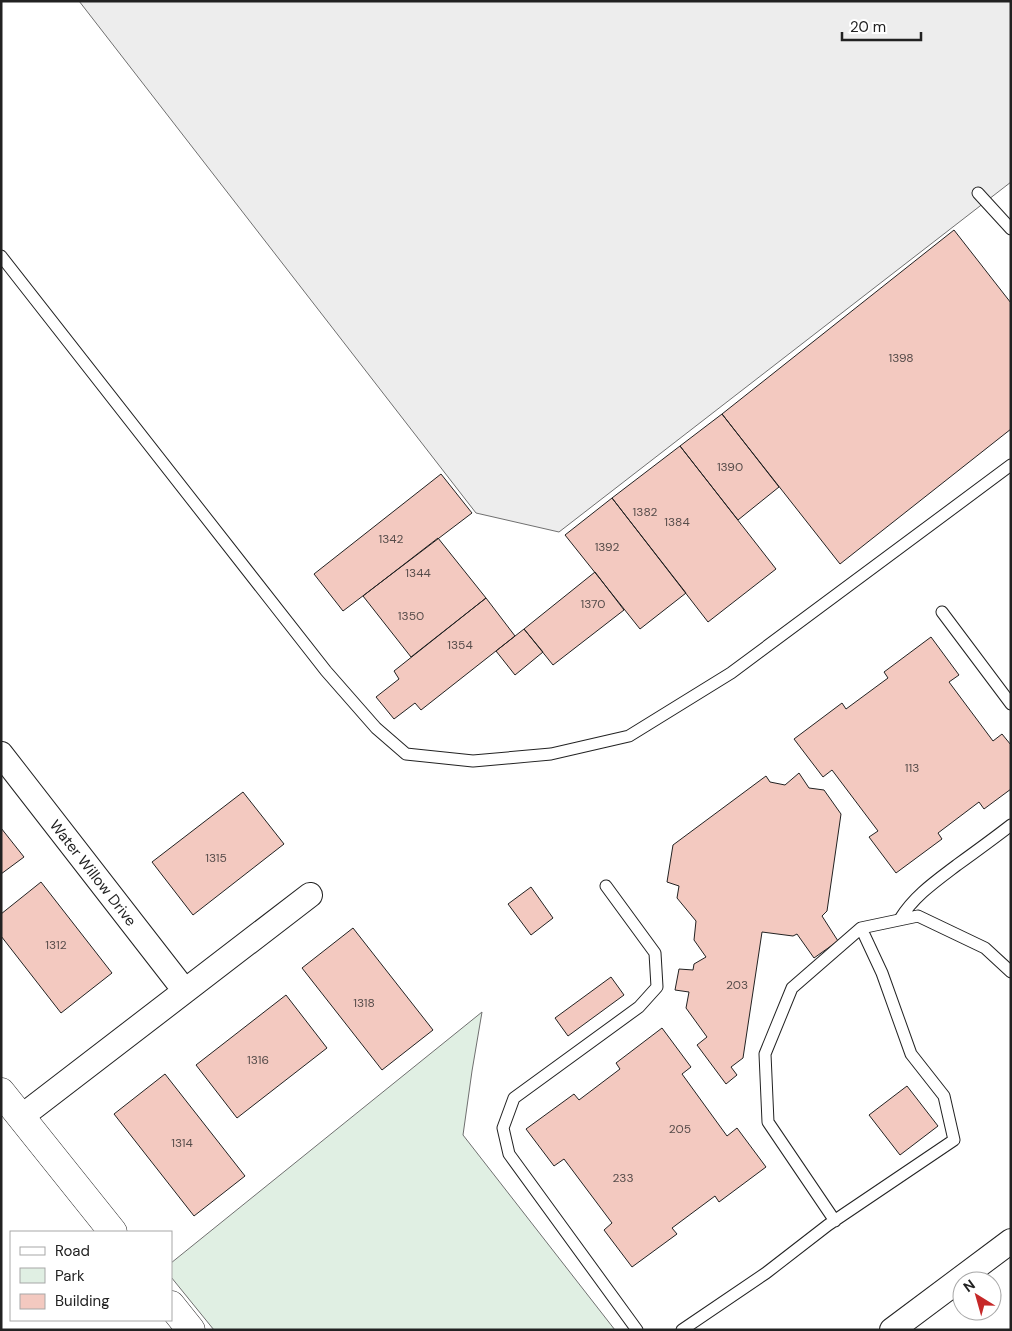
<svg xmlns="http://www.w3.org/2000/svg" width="1012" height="1331" viewBox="0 0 1012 1331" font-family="'DM Sans',sans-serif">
<rect width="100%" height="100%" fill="#fff"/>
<!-- green -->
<path fill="#e0efe3" stroke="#6f6f6f" d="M482 1012 472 1071 463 1135 615 1330H214L171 1277V1263Z"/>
<!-- parking -->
<path fill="#ededed" stroke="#6f6f6f" d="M79 1H1011V182L559 532 476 513Z"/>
<!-- building -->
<path fill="#f3c9c0" stroke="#222" d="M954 230 1011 303V429L840 564 722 414Z
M722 414 779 487 738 520 680 446Z
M680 446 776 569 708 622 612 498Z
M441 474 472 513 343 611 314 574Z
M612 498 686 593 640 629 565 535Z
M438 538 486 598 411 657 363 596Z
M595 572 624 610 553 665 524 629Z
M486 598 515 636 421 710 415 703 394 719 376 697 399 679 394 671Z
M524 629 543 652 515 675 496 651Z
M931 637 959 675 949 682 993 741 1002 734 1011 745V789L984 809 979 802 938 833 942 839 896 873 869 837 878 831 832 770 823 777 794 739 842 703 846 709 888 678 884 672Z
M799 773 809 788 824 790 841 814 827 911 822 916 838 941 814 958 797 934 793 936 762 932 743 1058 731 1067 737 1075 726 1084 697 1045 707 1037 686 1008 689 992 675 990 679 969 693 970 694 964 706 957 694 940 696 921 677 898 679 886 667 882 673 845 766 776 770 782 785 785Z
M243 792 284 844 193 915 152 862Z
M1 828 24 857 1 874Z
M41 882 112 973 61 1013 1 936V914Z
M531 887 553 918 531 935 508 904Z
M353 928 433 1030 382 1070 302 968Z
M611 977 624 995 568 1036 555 1018Z
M286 995 327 1048 237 1118 196 1065Z
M662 1028 691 1067 682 1074 727 1136 737 1128 766 1167 719 1202 715 1196 672 1228 677 1234 632 1267 604 1230 612 1223 564 1159 554 1166 526 1129 574 1094 579 1100 620 1069 616 1063Z
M165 1074 245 1176 194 1216 114 1114Z
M907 1086 938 1126 900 1155 869 1115Z"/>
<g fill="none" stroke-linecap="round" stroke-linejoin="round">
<!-- lane casing -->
<g stroke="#222" stroke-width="13">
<path id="lane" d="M978 193 1011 229
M1 256 326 671 376 728 406 754 473 761 551 754 629 736 731 673 1011 465
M942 612 1011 704
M606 886 655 953 657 987 639 1007 514 1098 503 1128 509 1154 637 1330
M900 919C914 896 936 881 957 865 975 852 993 839 1011 825
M835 1221 768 1122 765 1054 792 988 861 928
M682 1330 766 1273 828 1225 954 1140 944 1096 911 1054 882 973 861 928 918 916 985 948 1011 972"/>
</g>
<!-- street casing -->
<g stroke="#222" stroke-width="26">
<path id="street" d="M1 754 185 991
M21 1117 310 895
M892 1330 1011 1241"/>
</g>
<!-- secondary casing -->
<g stroke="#222" stroke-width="29">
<path id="secondary" d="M1 1092 113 1232
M171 1305 191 1330"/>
</g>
<!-- lane -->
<use href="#lane" stroke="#fff" stroke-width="11"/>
<!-- street -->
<use href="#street" stroke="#fff" stroke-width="24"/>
<!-- secondary -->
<use href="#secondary" stroke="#fff" stroke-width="28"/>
</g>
<g text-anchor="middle" stroke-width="4" stroke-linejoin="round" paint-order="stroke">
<!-- number labels -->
<g font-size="12" fill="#564c4a">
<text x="901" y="362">1398</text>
<text x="730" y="471">1390</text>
<text x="645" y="516">1382</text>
<text x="677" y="526">1384</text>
<text x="391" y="543">1342</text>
<text x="607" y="551">1392</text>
<text x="418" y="577">1344</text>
<text x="593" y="608">1370</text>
<text x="411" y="620">1350</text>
<text x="460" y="649">1354</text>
<text x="912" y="772">113</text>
<text x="216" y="862">1315</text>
<text x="56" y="949">1312</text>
<text x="737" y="989">203</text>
<text x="364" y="1007">1318</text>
<text x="258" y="1064">1316</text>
<text x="680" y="1133">205</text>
<text x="182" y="1147">1314</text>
<text x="623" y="1182">233</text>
</g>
<!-- street labels -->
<g font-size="15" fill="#222" stroke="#fff">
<text transform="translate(93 873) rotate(52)" y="5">Water Willow Drive</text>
</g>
</g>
<!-- border -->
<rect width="1012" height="1331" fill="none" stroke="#222222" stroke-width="5"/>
<!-- legend -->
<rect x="10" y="1231" width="162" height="90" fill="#ffffff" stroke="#a7a7a7"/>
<rect x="20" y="1247" width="25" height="8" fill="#ffffff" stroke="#a7a7a7"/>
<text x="55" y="1256" font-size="15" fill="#222222">Road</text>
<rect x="20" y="1268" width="25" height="15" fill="#e0efe3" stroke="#a7a7a7"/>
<text x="55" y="1281" font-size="15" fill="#222222">Park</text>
<rect x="20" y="1294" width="25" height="15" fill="#f3c9c0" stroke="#a7a7a7"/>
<text x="55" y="1306" font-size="15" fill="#222222">Building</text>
<!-- north arrow -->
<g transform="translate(977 1296) rotate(323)"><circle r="24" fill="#ffffff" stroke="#a7a7a7"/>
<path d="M0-4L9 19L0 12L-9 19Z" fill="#c62828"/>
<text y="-8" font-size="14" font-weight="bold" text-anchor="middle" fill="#222222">N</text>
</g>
<!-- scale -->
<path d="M842 32v8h79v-8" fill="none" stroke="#222222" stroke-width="2.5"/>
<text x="850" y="32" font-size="15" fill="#222222" stroke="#ffffff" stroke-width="4" paint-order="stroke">20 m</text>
</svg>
